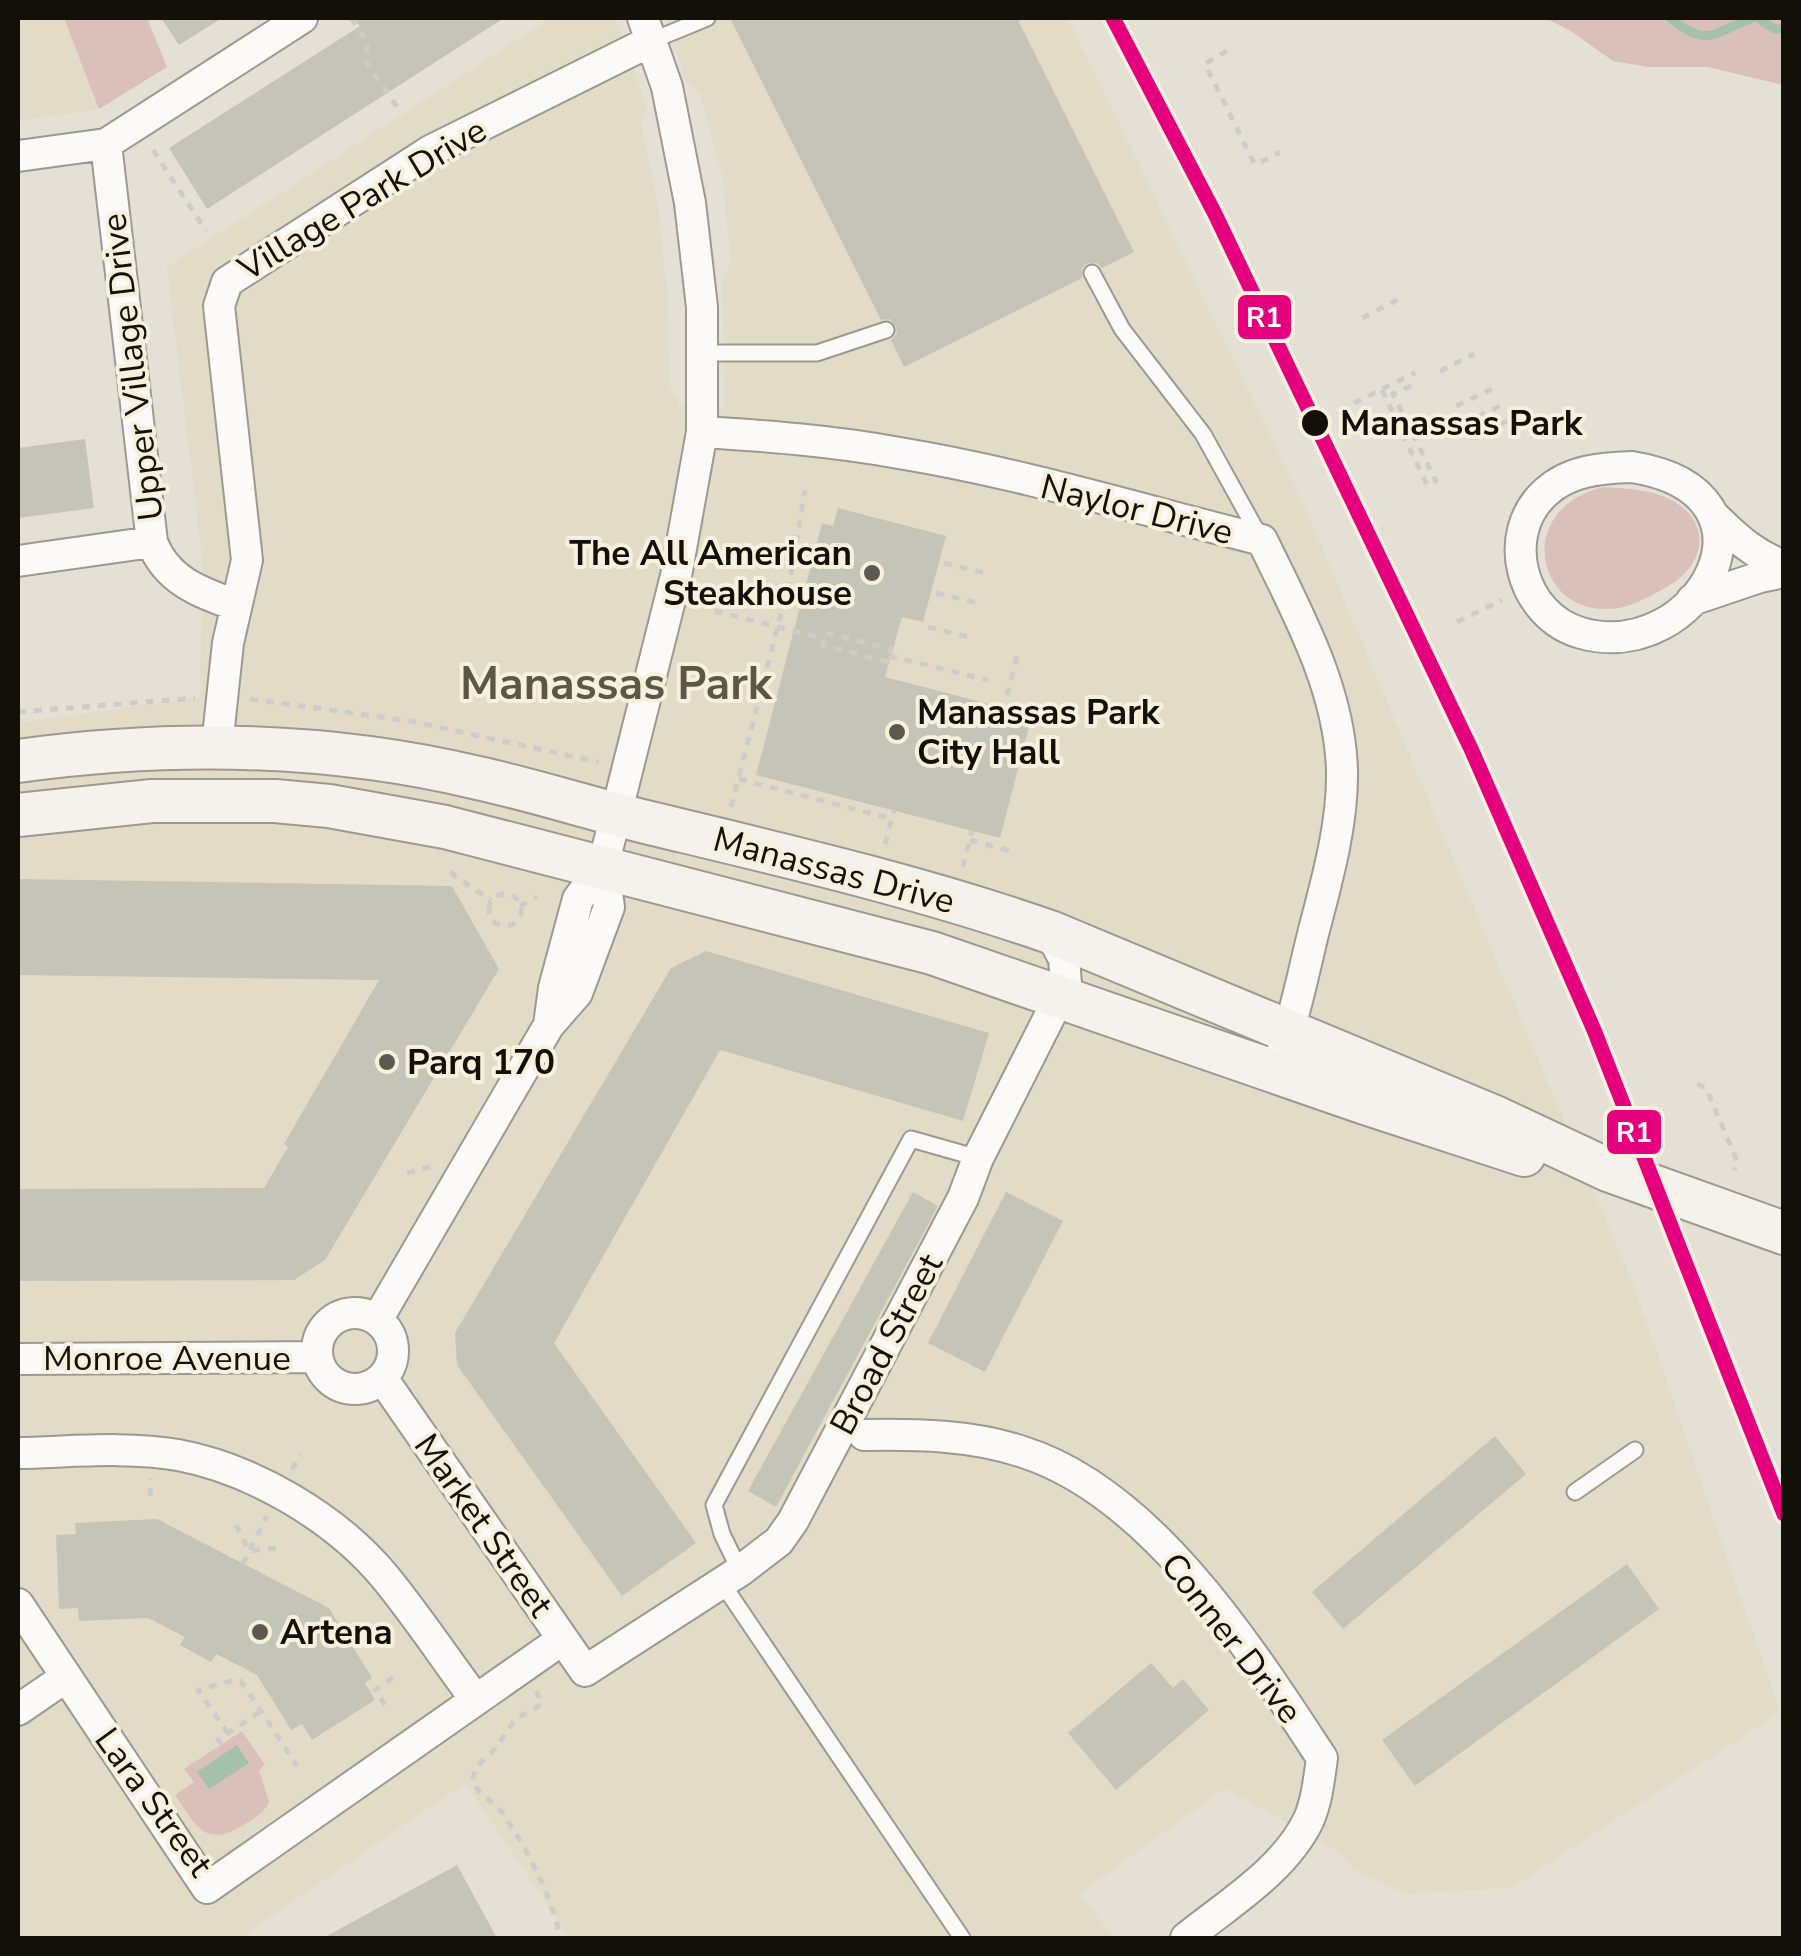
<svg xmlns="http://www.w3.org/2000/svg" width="1801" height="1956" viewBox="0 0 1801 1956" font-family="'Nunito Sans',sans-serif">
<rect width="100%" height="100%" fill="#e4e0d6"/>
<!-- built -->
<path fill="#e2dbc8" d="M18 18H147L167 67 99 109 18 121Z
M551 18H616L647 107 641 125 657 200 667 287 669 388 678 397V406L725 407 722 279 731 264 723 179 700 93 685 80 666 18H1068L1306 510 1635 1289 1780 1712 1511 1888 1405 1894 1352 1868 1340 1853 1225 1788 1079 1894 1115 1938H570L465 1783 240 1938H18V723L200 697 202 557 167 267Z"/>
<!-- green -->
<path fill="#dac0ba" d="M64 18H147L167 67 99 109Z
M1545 18H1783V85L1708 67H1648L1613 61 1569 30Z
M1604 487C1626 489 1651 489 1671 500 1715 523 1704 568 1665 588 1647 598 1628 609 1608 609 1535 612 1514 508 1604 487Z
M242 1731 265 1765 259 1770 269 1802C264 1813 256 1817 245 1824 205 1849 197 1827 175 1795L194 1782 184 1769Z"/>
<!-- water -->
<path fill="#a4c1ad" d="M237 1745 249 1763 209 1789 197 1772Z"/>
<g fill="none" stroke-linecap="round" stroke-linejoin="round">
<!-- stream -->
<path stroke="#a4c1ad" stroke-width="9" d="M1670 18C1709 50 1715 31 1753 18
M1757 18 1775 29H1784"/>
</g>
<!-- building -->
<path fill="#c4c5b8" d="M161 18H222L179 45Z
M354 18H504L207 209 169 148 360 26Z
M730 18H1017L1134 252 1102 268 1097 263H1088L1082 268V278L904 367 891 340 897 333 896 326 889 319 881 320Z
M85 439 94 508 18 518V448Z
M838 508 946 536 923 622 902 617 885 677 1032 715 1000 838 756 775 822 523 833 526Z
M18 879 452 886 499 969 325 1260 294 1280 18 1281 20 1189 264 1188 288 1147 284 1144 379 980 18 975Z
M706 951 989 1033 963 1121 720 1050 554 1343 696 1543 622 1596 457 1365 455 1333 671 968Z
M913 1192 938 1206 776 1507 748 1491Z
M1006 1192 1063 1221 985 1372 928 1343Z
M1495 1436 1526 1474 1343 1629 1312 1592Z
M157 1519 329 1608 372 1678 365 1683 375 1700 312 1740 302 1724 291 1730 257 1675 216 1654 211 1662 180 1645 185 1637 148 1618 79 1621 78 1608 59 1609 56 1535 76 1534 75 1523Z
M1627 1564 1659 1609 1415 1786 1382 1740Z
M1151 1663 1173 1688 1183 1679 1209 1710 1116 1790 1068 1733Z
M457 1865 497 1938H323Z"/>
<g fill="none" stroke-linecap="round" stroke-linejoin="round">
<!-- lane casing -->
<g stroke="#9c9991" stroke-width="19">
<path id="lane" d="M651 41 707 18
M1092 273 1122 329 1203 434 1261 539
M702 353H817L886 330
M1575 1492 1635 1450
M740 1571 722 1534 714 1505 911 1139 978 1158
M722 1583 962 1938"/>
</g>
<!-- street casing -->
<g stroke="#9c9991" stroke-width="34">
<path id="street" d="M106 144 152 542C166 580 199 592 235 605
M18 156 106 144 302 18
M702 432C768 436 834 441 899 453 1021 473 1142 510 1262 540 1297 612 1340 689 1342 771 1343 824 1327 880 1314 930 1304 970 1296 1011 1283 1050
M1632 467C1795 493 1698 666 1581 633 1521 616 1499 534 1546 492 1570 470 1602 468 1632 467Z
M1714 516C1736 538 1755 555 1784 566
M18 561 152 542
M1692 600 1760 577 1784 572
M217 746 228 643 247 560 219 306 227 282 430 151 651 41
M549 1025 554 988 578 899 603 866
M317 1351a38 38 0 1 1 76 0a38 38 0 1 1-76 0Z
M377 1320 549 1025 577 993 609 907 603 866 676 576 702 432V307L690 203 667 87 643 18
M18 1359 317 1357
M382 1378 585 1671 740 1571 779 1541 793 1521 963 1198 978 1158 1066 984 1064 959 1050 932
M864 1435C916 1434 973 1435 1023 1452 1152 1493 1251 1650 1322 1758 1319 1779 1317 1800 1309 1819 1285 1870 1228 1904 1186 1938
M18 1453C70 1452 126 1446 178 1455 253 1469 336 1518 385 1577 417 1616 446 1660 476 1700
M18 1604 207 1888 563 1639
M18 1710 66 1677"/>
</g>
<!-- secondary casing -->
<g stroke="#9c9991" stroke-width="46">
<path id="secondary" d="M18 761C171 740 326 742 478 778 537 791 595 810 654 824 787 856 921 887 1050 932L1497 1118 1608 1170 1784 1233
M18 815 152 801H275L329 806 445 827 932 953 1365 1103 1524 1155"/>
</g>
<!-- path -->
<path stroke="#ceccc9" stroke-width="5" stroke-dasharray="8 8" stroke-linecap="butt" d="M351 18 368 43 365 60 397 107
M1227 51 1205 64 1255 165
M153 150 206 231
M1261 162 1280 152
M1362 318 1403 297
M1440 371 1474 354
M1382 390 1427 485 1436 481 1393 394 1419 382
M1354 403 1415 373
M1456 406 1492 389
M1464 424 1500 406
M1472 439 1507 421
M944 563 989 574
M936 593 982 604
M715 611 825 639
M1457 622 1502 600
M928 627 973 638
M826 633 891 649 888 662 823 645Z
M889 656 988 680
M1007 695 1019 650
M250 699 410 721 599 762
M18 712 195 698
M739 779 892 819
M731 807 791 575 805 490
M970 840 1010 851
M885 844 894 810
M963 867 972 831
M450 872 491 901
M489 910a16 16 0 1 1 32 0a16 16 0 1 1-32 0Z
M520 906 537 897
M1697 1084 1706 1088 1737 1161 1734 1170
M407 1173 433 1166
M292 1469 301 1454
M150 1496 151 1479
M236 1525 249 1551 278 1548
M243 1564 267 1516
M536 1691 542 1704 515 1719 495 1749 477 1766 472 1780C478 1796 495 1801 504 1815 528 1851 552 1896 560 1938
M385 1705 375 1690 394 1677
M228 1733 198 1690 235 1680 241 1681 297 1766
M222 1744 218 1740 261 1711"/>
<!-- lane -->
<use href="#lane" stroke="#fbfaf9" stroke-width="15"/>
<!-- street -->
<use href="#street" stroke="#fbfaf9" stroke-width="30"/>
<!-- secondary -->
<use href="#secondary" stroke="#f5f2ee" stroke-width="42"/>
<!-- rail-1 casing -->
<g stroke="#f7f0dd" stroke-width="22">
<path id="rail-1" d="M1113 18 1215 214 1472 751 1594 1030 1784 1514"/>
</g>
<!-- rail-1 -->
<use href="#rail-1" stroke="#e5007d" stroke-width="15"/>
</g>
<!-- markers -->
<circle fill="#13100a" stroke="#f7f0dd" stroke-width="4" cx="1315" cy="423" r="15"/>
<g fill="#5c5951" stroke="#f7f0dd" stroke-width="4">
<circle cx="872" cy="573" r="10"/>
<circle cx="897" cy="732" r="10"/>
<circle cx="387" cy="1062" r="10"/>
<circle cx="260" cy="1632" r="10"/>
</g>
<g text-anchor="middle" stroke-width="8" stroke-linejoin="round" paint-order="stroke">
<!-- street labels -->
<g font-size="35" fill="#13100a" stroke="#f7f0dd">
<text transform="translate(362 199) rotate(-31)" y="12">Village Park Drive</text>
<text transform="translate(132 367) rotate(-97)" y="12">Upper Village Drive</text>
<text transform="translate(1137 509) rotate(14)" y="12">Naylor Drive</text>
<text transform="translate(834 870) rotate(15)" y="12">Manassas Drive</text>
<text transform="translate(886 1344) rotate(-62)" y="12">Broad Street</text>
<text x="167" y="1370">Monroe Avenue</text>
<text transform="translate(484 1525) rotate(55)" y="12">Market Street</text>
<text transform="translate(1232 1638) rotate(52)" y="12">Conner Drive</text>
<text transform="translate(154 1802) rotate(54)" y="12">Lara Street</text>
</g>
<!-- stop labels -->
<g font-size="35" font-weight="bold" fill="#13100a" stroke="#f7f0dd" text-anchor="start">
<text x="1340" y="435">Manassas Park</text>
</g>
<!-- poi labels -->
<g font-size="35" font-weight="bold" fill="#13100a" stroke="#f7f0dd" text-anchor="start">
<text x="852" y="565" text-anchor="end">The All American<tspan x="852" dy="40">Steakhouse</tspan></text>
<text x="917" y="724">Manassas Park<tspan x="917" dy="40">City Hall</tspan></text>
<text x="407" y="1074">Parq 170</text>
<text x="280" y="1644">Artena</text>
</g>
<!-- district labels -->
<g font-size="45" font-weight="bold" fill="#5c5646" stroke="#f7f0dd">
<text x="616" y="699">Manassas Park</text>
</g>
</g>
<g stroke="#f7f0dd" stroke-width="4">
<rect x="1236" y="293" width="57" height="48" rx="10" fill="#e5007d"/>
<rect x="1605" y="1108" width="58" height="48" rx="10" fill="#e5007d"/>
</g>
<g font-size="28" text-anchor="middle" font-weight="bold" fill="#fff">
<text x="1264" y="327">R1</text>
<text x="1634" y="1142">R1</text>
</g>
<!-- border -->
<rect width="1801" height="1956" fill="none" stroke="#13100a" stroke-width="40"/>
</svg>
